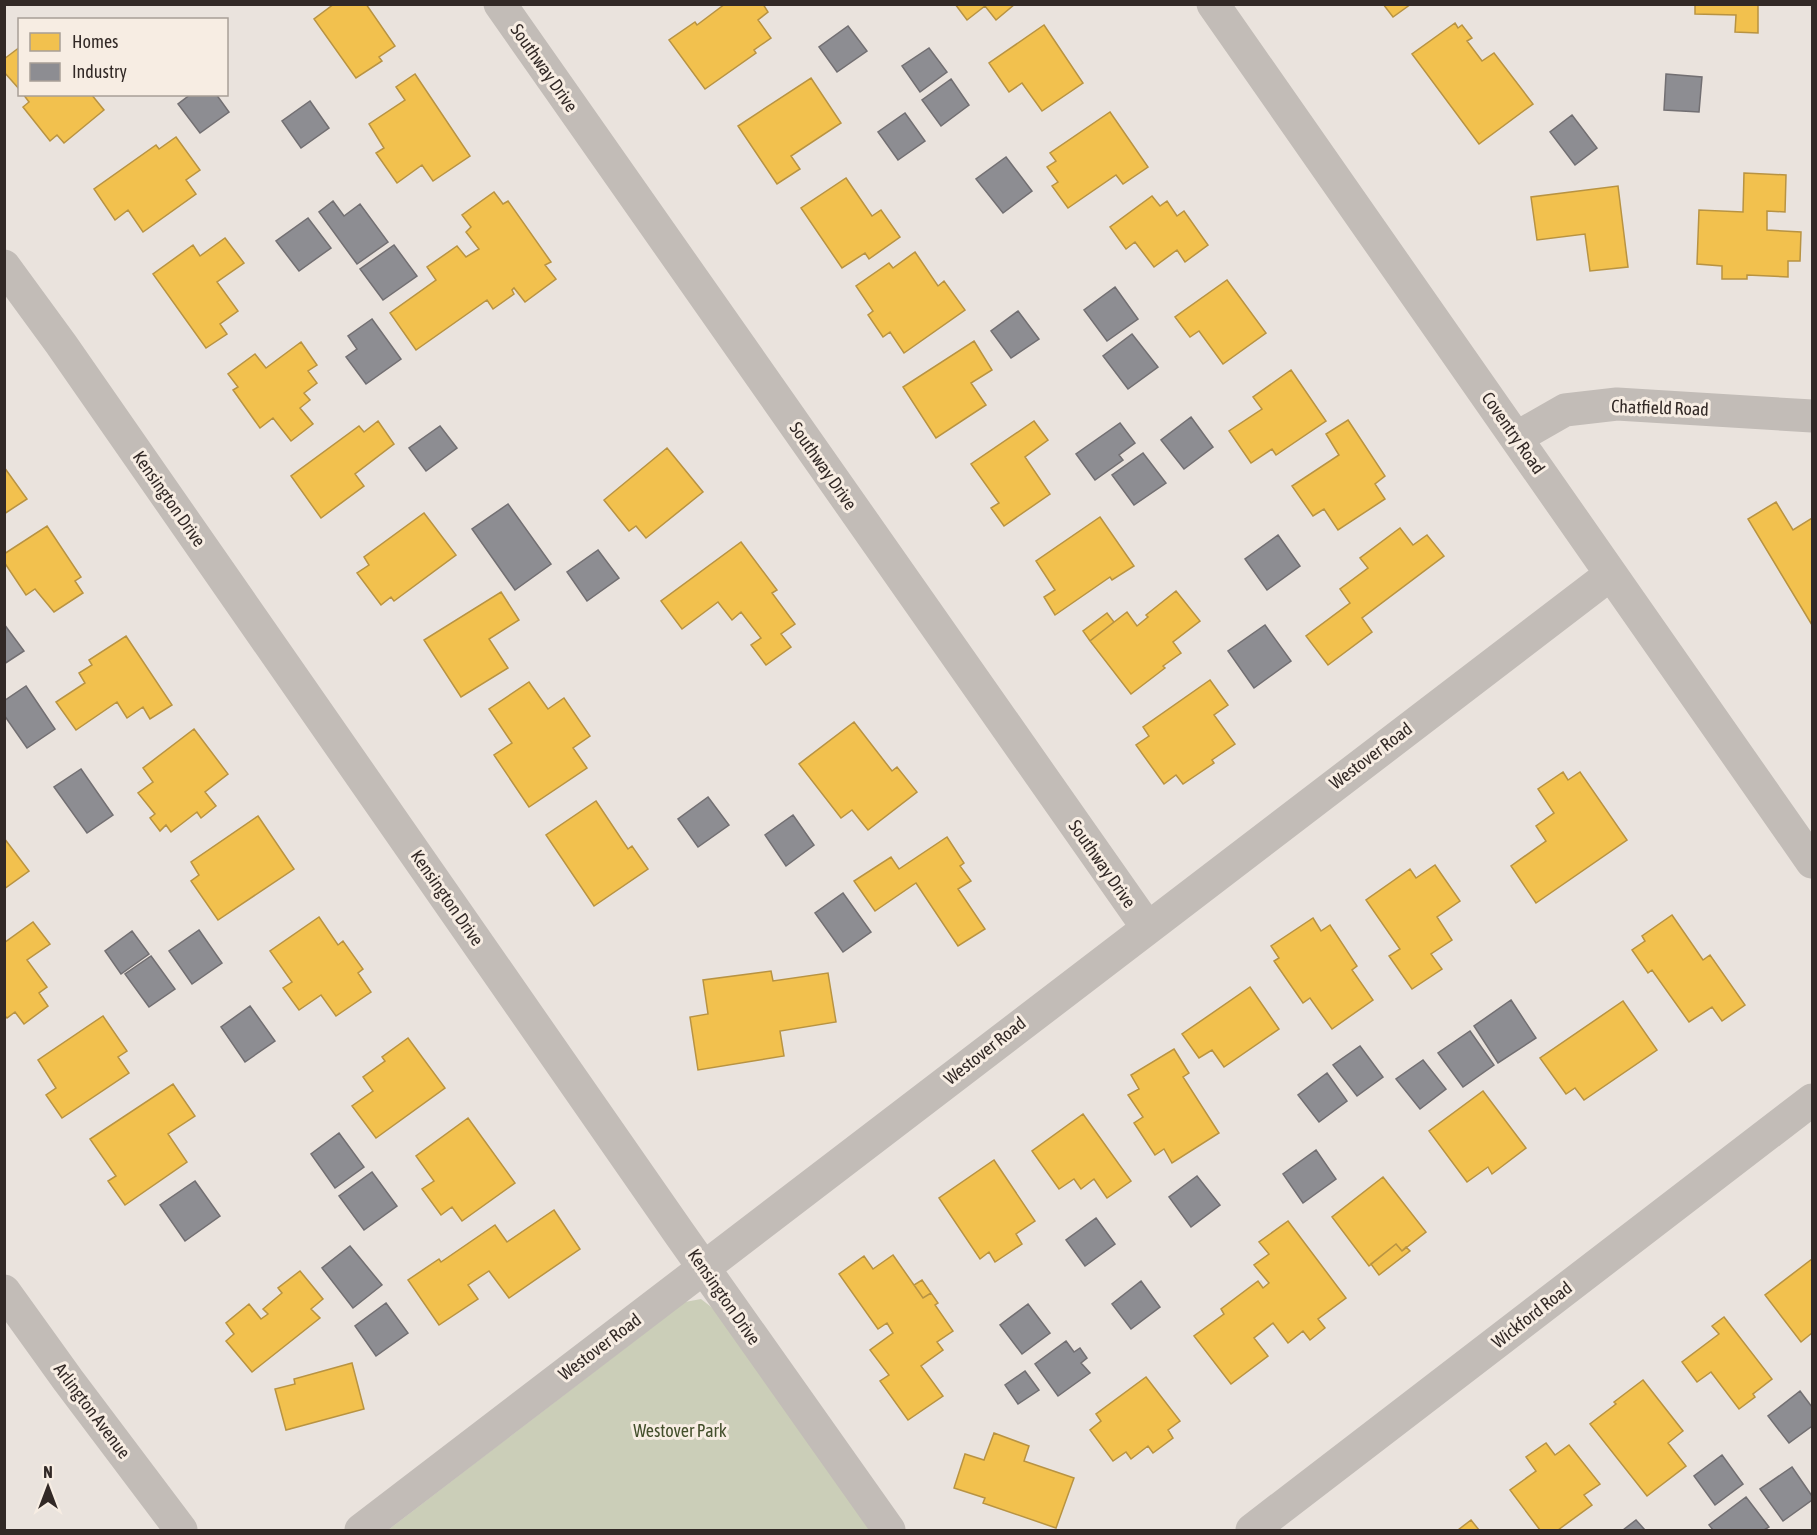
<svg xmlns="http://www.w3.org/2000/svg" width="1817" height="1535" viewBox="0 0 1817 1535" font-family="'Asap Condensed',sans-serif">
<rect width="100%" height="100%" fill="#eae3dd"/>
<!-- green -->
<path fill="#cbceb8" d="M701 1299 715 1310 872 1530H388L685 1302Z"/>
<!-- homes -->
<path fill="#f2c14e" stroke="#b89342" stroke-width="1.5" d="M334 4H366L395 46 379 57 382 61 356 78 314 19Z
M725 4H763L768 12 758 20 771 38 754 50 756 53 705 89 669 40 695 22 697 25Z
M955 4H1015L996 20 985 6 967 20Z
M1383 4H1411L1393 17Z
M1695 4H1758V33L1735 32 1736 15 1695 14Z
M1455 23 1458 28 1462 25 1472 38 1467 41 1482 61 1494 53 1533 104 1479 144 1412 54Z
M1044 25 1083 83 1042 111 1022 83 1009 92 989 63Z
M20 47V90L4 72V59Z
M415 74 470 156 433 181 422 165 397 183 376 153 384 148 369 124 405 100 396 87Z
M811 78 841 123 791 156 800 169 777 184 738 126Z
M23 94H91L104 110 64 143 57 135 50 141 23 107 29 102Z
M1110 112 1148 167 1123 184 1116 175 1068 208 1052 186 1058 182 1047 167 1056 161 1050 153Z
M176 137 200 170 186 180 196 194 143 232 128 210 115 220 94 189 156 145 159 149Z
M1744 173 1786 175 1785 212 1767 211V230L1801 232 1800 261H1788V277L1747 275V279H1722V266L1697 264 1699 210 1743 212Z
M846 178 872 216 881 210 900 237 869 259 865 253 842 268 801 208Z
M1618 186 1628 267 1590 271 1585 234 1537 240 1531 197Z
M494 192 503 204 508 201 551 262 545 265 556 279 525 302 514 288 512 290 514 294 493 309 487 300 416 350 390 313 436 280 427 267 457 246 466 257 479 249 466 232 471 227 462 215Z
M1152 196 1160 206 1167 201 1177 216 1184 211 1208 245 1185 262 1177 250 1154 267 1135 242 1126 249 1110 227Z
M225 238 244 263 217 282 238 311 220 324 227 334 206 348 153 274 193 245 200 256Z
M915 252 938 286 944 281 965 310 904 353 890 332 883 337 868 315 873 311 856 286 889 263 893 268Z
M1227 280 1266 333 1223 364 1199 331 1190 337 1175 317Z
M974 341 992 370 971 383 986 405 936 438 903 387Z
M301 342 317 365 308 371 317 383 304 393 310 400 300 408 313 424 291 441 273 418 260 428 233 390 238 387 228 374 255 354 266 368Z
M1291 370 1326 421 1276 455 1272 449 1251 463 1229 431 1262 409 1253 397Z
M1348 420 1385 476 1375 484 1385 499 1338 530 1324 509 1313 516 1292 486 1339 455 1326 434Z
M378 421 394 444 355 474 364 486 321 518 291 476 359 426 364 432Z
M1034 421 1048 440 1025 457 1050 494 1004 526 991 508 999 503 971 464Z
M667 448 703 492 646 538 636 526 629 531 604 500Z
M4 467 27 499 4 514Z
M1776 502 1793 530 1812 518V625L1748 519Z
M424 513 456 555 394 601 391 597 381 605 357 573 369 565 364 557Z
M1100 517 1134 566 1112 580 1110 577 1055 615 1044 597 1055 590 1036 561Z
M47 526 81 577 75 581 83 593 54 612 35 589 26 595 4 562V554Z
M1400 528 1413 545 1427 535 1444 556 1362 618 1372 632 1328 665 1306 636 1350 603 1340 589 1368 568 1360 558Z
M741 542 777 590 772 593 795 624 781 634 791 647 766 665 751 645 761 638 741 612 732 620 718 602 682 629 661 601Z
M1176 591 1200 621 1173 642 1181 653 1163 666 1165 668 1131 694 1090 641 1127 612 1137 626 1148 617 1146 615Z
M501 592 519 620 489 639 508 668 461 697 424 640Z
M1107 613 1114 622 1090 641 1083 631Z
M126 636 172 705 150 719 143 707 127 718 117 702 76 730 56 702 85 683 79 673 92 665 89 660Z
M1210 680 1228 705 1214 715 1235 744 1212 760 1214 763 1183 784 1176 775 1164 784 1136 745 1149 736 1143 727Z
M529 682 548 709 564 698 590 736 573 748 587 768 529 807 494 755 512 743 489 709Z
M854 722 892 771 897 767 917 792 868 830 852 810 841 818 799 764Z
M194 729 228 774 205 792 216 806 201 818 197 812 171 832 166 825 160 831 150 818 155 814 138 793 153 782 143 768Z
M1563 772 1568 780 1580 772 1627 840 1536 903 1511 866 1546 841 1536 826 1554 813 1538 789Z
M596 801 628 849 632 846 648 869 594 906 546 835Z
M258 816 294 869 218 920 191 881 199 875 191 862Z
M947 837 964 863 960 866 971 881 958 889 985 929 958 946 916 883 875 911 854 881 891 857 899 869Z
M4 838 29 871 4 889Z
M1435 865 1460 901 1437 917 1452 940 1431 954 1442 969 1412 989 1389 956 1400 949 1366 900 1410 869 1416 878Z
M1672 915 1703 960 1710 955 1745 1005 1722 1021 1712 1007 1689 1022 1652 970 1648 973 1632 950 1645 941 1642 936Z
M319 917 338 945 343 941 363 969 358 973 371 992 336 1016 321 995 299 1010 283 988 292 982 270 951Z
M1313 918 1321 931 1330 925 1357 966 1352 970 1373 1000 1332 1029 1310 998 1303 1003 1274 961 1279 958 1271 946Z
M33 922 50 944 27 960 47 987 39 993 48 1006 24 1024 15 1012 7 1018 4 1015V943Z
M771 971 773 981 828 973 836 1022 780 1031 784 1056 698 1070 690 1017 708 1014 703 980Z
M1250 987 1279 1029 1224 1067 1212 1050 1199 1058 1182 1034Z
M1623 1001 1657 1050 1584 1100 1575 1088 1566 1094 1540 1058Z
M103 1016 127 1051 118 1057 129 1073 62 1118 46 1095 56 1088 38 1060Z
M408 1038 445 1088 376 1138 352 1106 373 1091 363 1077 385 1061 382 1057Z
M1174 1049 1189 1073 1183 1077 1219 1133 1172 1163 1164 1149 1155 1155 1134 1123 1143 1117 1128 1095 1139 1089 1131 1075Z
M173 1084 195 1116 168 1134 187 1162 125 1205 108 1181 116 1176 90 1139Z
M1483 1091 1526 1148 1492 1174 1488 1167 1467 1182 1429 1131Z
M1083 1114 1131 1181 1107 1198 1094 1179 1081 1189 1074 1179 1059 1189 1032 1151Z
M468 1118 515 1183 462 1221 452 1207 441 1215 422 1189 434 1181 416 1156Z
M994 1160 1035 1221 1016 1234 1022 1244 995 1262 989 1252 980 1259 939 1198Z
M1383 1177 1426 1232 1402 1251 1396 1244 1369 1266 1332 1217Z
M554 1210 580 1249 509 1298 489 1271 468 1285 478 1299 439 1325 408 1280 439 1259 441 1262 495 1225 507 1242Z
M1288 1221 1346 1298 1318 1319 1325 1328 1310 1340 1303 1331 1288 1343 1273 1323 1254 1338 1268 1356 1231 1384 1194 1336 1224 1314 1221 1309 1258 1281 1263 1288 1269 1283 1254 1265 1269 1254 1259 1242Z
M1396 1244 1402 1251 1406 1247 1410 1251 1379 1275 1371 1264Z
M893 1255 923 1298 931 1293 938 1303 935 1305 953 1331 937 1342 943 1350 921 1366 943 1396 908 1420 880 1381 889 1375 870 1350 893 1333 887 1323 878 1329 839 1274 864 1256 873 1269Z
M1812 1259V1333L1801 1342 1765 1295Z
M300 1271 323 1299 311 1309 320 1318 252 1372 226 1341 234 1334 226 1323 249 1304 261 1319 268 1314 263 1309 282 1293 278 1288Z
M922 1280 931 1293 923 1298 914 1285Z
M1724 1317 1772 1379 1753 1394 1755 1397 1739 1409 1711 1372 1697 1382 1682 1362 1719 1334 1712 1326Z
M352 1363 364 1409 286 1430 275 1389 295 1384 294 1379Z
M1146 1377 1180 1421 1168 1430 1173 1438 1153 1453 1148 1446 1131 1459 1126 1452 1113 1461 1090 1430 1101 1421 1096 1414Z
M1643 1380 1683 1431 1668 1443 1686 1466 1647 1496 1590 1424 1616 1404 1614 1402Z
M994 1433 1029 1446 1024 1461 1074 1478 1056 1528 983 1503 985 1498 954 1488 965 1454 984 1460Z
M1546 1443 1555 1455 1569 1445 1600 1484 1584 1495 1592 1505 1558 1530H1540L1510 1490 1536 1471 1526 1457Z
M1471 1520 1479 1530H1458Z"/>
<!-- industry -->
<path fill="#8d8d92" stroke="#726f72" stroke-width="1.5" d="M848 26 867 51 837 72 819 47Z
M929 48 947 72 920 92 902 66Z
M1666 74 1702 77 1699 112 1664 110Z
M951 79 969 105 941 126 922 100Z
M191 94H216L229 112 200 133 178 104Z
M310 101 329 128 301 148 282 121Z
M905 113 925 141 898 160 878 132Z
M1572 115 1597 148 1575 165 1550 132Z
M1006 157 1032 191 1003 213 976 179Z
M333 201 344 216 360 204 388 242 357 264 319 212Z
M308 218 331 248 299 271 276 241Z
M394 245 417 276 383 300 360 269Z
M1115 287 1138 319 1107 341 1084 310Z
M1018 311 1039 339 1011 358 991 331Z
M372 319 401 359 366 384 346 357 357 349 348 336Z
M1132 334 1158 367 1128 389 1103 356Z
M1191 417 1213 447 1184 469 1161 440Z
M1120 423 1135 443 1119 455 1123 460 1095 480 1076 454Z
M440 426 457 448 426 471 409 448Z
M1143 453 1166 483 1134 505 1112 475Z
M508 504 551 564 515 590 472 529Z
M1278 535 1300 566 1267 590 1245 559Z
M598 550 619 578 587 601 567 572Z
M4 624 24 651 4 664Z
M1265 625 1291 661 1254 688 1228 651Z
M26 686 55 729 27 748 4 715V701Z
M81 769 113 815 87 833 54 787Z
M708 797 729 825 698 847 678 819Z
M793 815 814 845 786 866 765 835Z
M843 893 871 932 843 952 815 913Z
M199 930 222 963 192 984 169 951Z
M132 931 149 954 121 974 105 951Z
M151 956 175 989 149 1007 125 974Z
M1511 1000 1536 1038 1498 1063 1474 1026Z
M250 1006 275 1041 245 1062 221 1027Z
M1470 1031 1494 1065 1463 1087 1438 1053Z
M1360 1046 1383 1077 1357 1096 1333 1065Z
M1423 1060 1446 1089 1420 1109 1396 1079Z
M1327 1073 1347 1101 1319 1122 1298 1095Z
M339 1133 364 1167 335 1188 311 1154Z
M1316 1150 1336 1179 1303 1203 1283 1174Z
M372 1172 397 1206 364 1230 339 1196Z
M1197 1176 1220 1205 1191 1227 1169 1197Z
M195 1181 220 1216 185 1241 160 1205Z
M1096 1218 1115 1244 1085 1266 1066 1240Z
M350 1246 382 1285 353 1308 322 1268Z
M1141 1281 1160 1307 1131 1329 1112 1304Z
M386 1303 408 1333 376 1356 355 1326Z
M1028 1304 1050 1333 1022 1354 1000 1325Z
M1066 1341 1074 1352 1080 1348 1087 1358 1081 1363 1090 1373 1058 1396 1035 1364Z
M1025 1371 1039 1390 1018 1404 1005 1385Z
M1800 1391 1812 1407V1426L1789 1443 1768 1416Z
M1722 1455 1743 1484 1715 1505 1694 1476Z
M1792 1467 1812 1496V1500L1783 1521 1760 1489Z
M1746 1497 1769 1527 1764 1530H1713L1709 1525Z
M1636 1520 1645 1530H1623Z"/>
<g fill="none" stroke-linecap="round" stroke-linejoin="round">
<!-- minor -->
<path stroke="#c2bcb7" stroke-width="33" d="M500 4 1147 927
M1213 4 1812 862
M4 266 61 344 679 1233 889 1530
M1516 438 1565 410 1617 404 1812 416
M4 1291 68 1380 181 1530
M361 1530 1611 574
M1252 1530 1812 1100"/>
</g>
<g text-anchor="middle" stroke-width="6" stroke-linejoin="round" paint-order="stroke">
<!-- street labels -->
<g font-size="18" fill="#322926" stroke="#f7ede3">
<text transform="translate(544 68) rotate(55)" y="6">Southway Drive</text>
<text transform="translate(1660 408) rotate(2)" y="6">Chatfield Road</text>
<text transform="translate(1513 433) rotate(55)" y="6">Coventry Road</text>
<text transform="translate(823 466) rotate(55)" y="6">Southway Drive</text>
<text transform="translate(169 499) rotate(55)" y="6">Kensington Drive</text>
<text transform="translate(1371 756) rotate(-37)" y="6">Westover Road</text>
<text transform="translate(1102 864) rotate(55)" y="6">Southway Drive</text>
<text transform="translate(447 898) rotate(55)" y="6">Kensington Drive</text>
<text transform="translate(985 1051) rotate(-38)" y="6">Westover Road</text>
<text transform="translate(724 1297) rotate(55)" y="6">Kensington Drive</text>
<text transform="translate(1532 1315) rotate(-38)" y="6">Wickford Road</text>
<text transform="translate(600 1347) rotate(-37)" y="6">Westover Road</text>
<text transform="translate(92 1411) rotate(53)" y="6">Arlington Avenue</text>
</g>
<!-- park labels -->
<g font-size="18" fill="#434f2b" stroke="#f7ede3">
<text x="680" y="1437">Westover Park</text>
</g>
</g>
<!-- border -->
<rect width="1817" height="1535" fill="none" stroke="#322926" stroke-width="12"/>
<!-- legend -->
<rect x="18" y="18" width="210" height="78" fill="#f7ede3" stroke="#a89f97" stroke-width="1.5"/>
<rect x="30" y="33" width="30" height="18" fill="#f2c14e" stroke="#a89f97" stroke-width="1.5"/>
<text x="72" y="48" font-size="18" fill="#322926">Homes</text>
<rect x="30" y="63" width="30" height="18" fill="#8d8d92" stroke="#a89f97" stroke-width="1.5"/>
<text x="72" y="78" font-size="18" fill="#322926">Industry</text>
<!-- north arrow -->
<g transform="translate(48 1487)" stroke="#f7ede3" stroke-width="4.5" paint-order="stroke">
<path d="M0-4.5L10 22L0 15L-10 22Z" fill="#322926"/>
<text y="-9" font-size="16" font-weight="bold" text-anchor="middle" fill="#322926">N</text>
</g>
</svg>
